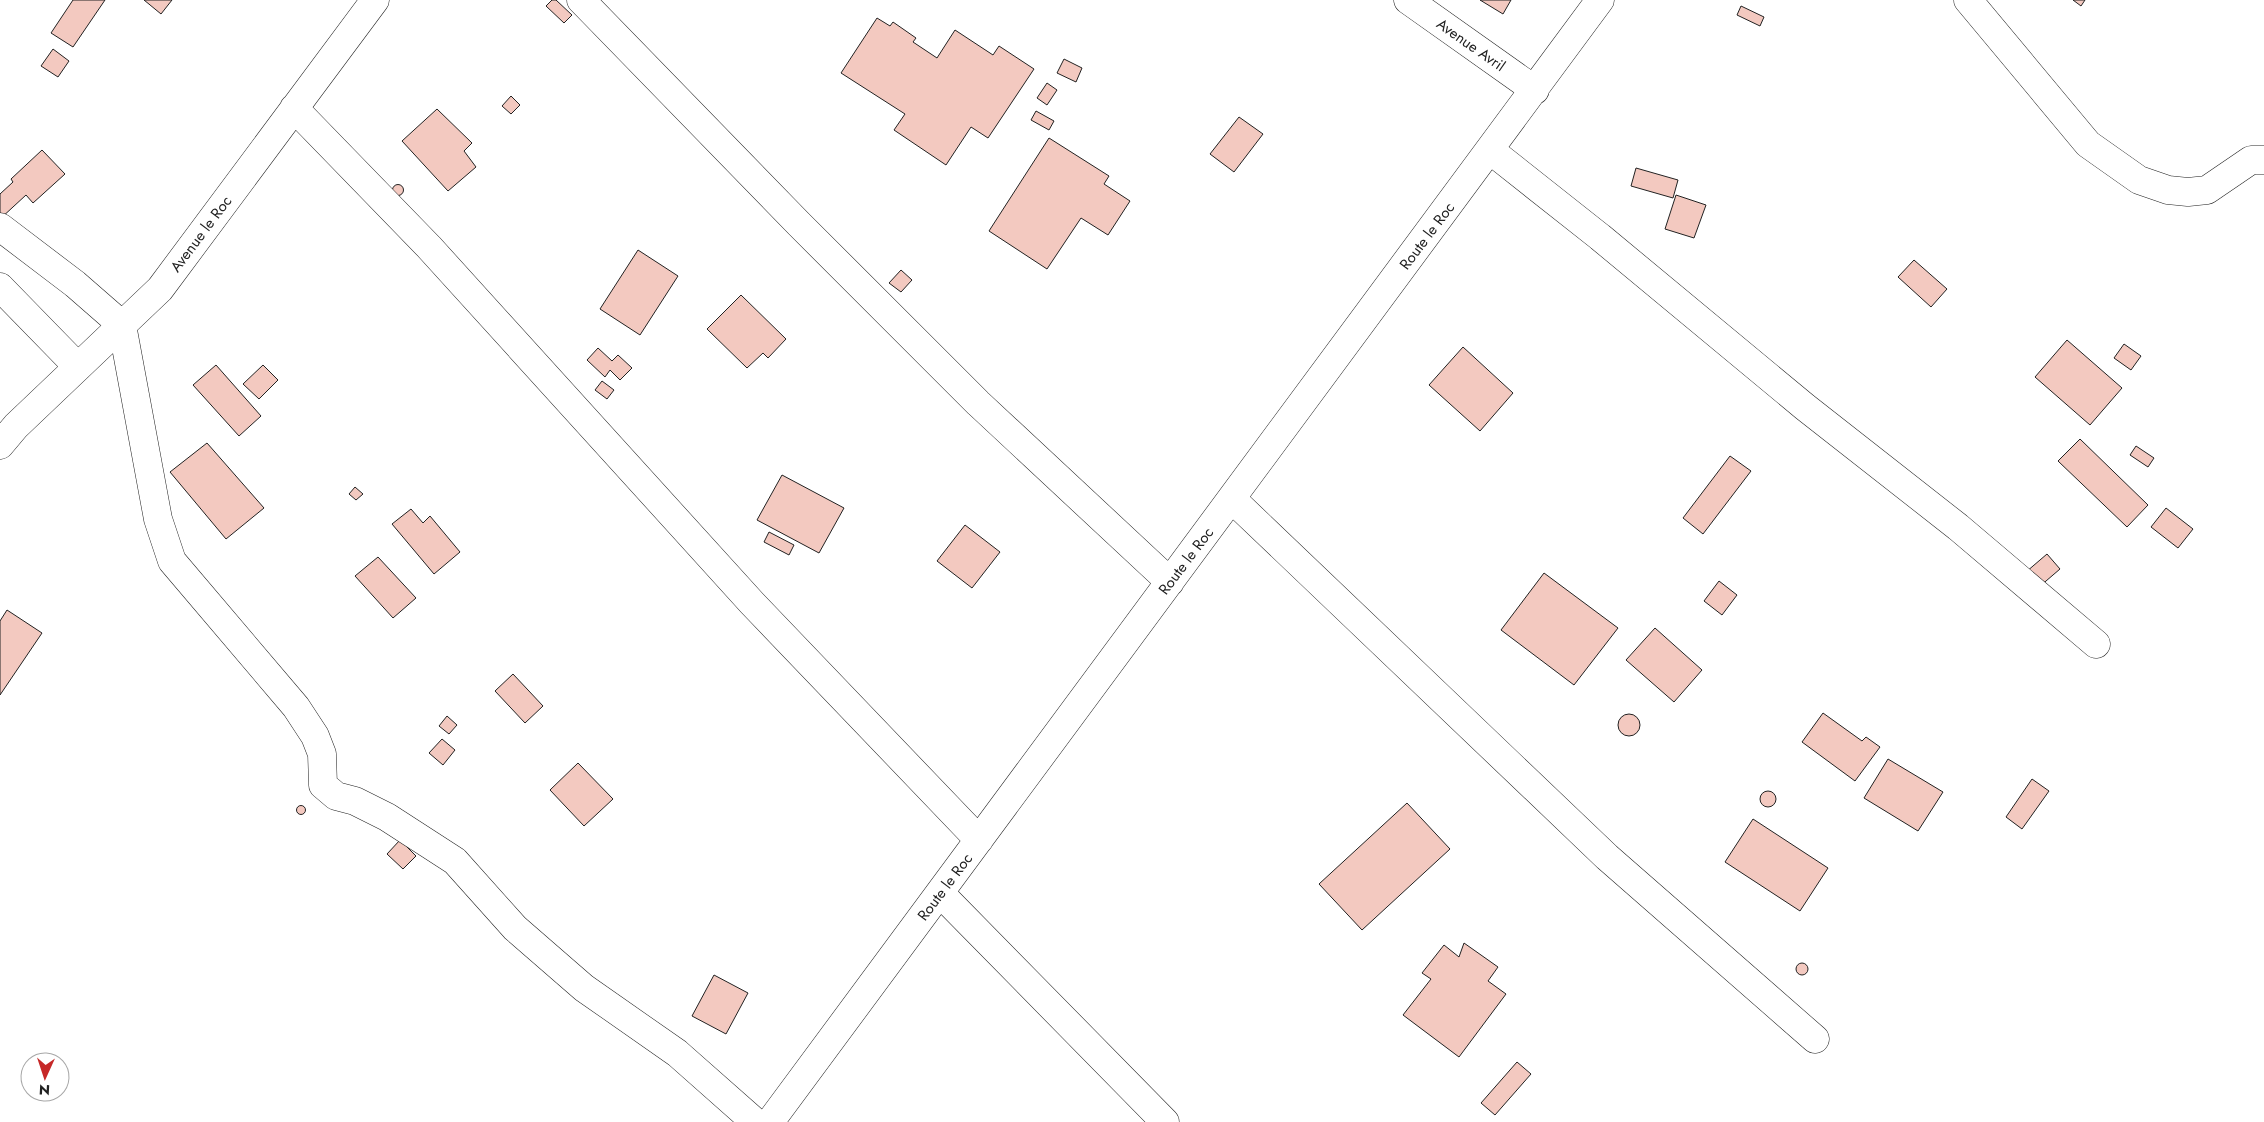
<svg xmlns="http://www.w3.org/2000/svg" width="2264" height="1122" viewBox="0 0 2264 1122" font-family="Jost,sans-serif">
<rect width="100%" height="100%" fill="#fff"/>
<!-- building -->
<path fill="#f3c9c0" stroke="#222" d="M73 0H105L73 47 51 33Z
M144 0H172L161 14Z
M552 0H556L572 15 564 23 546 6Z
M1480 0H1511L1503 14Z
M2073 0H2085L2081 6Z
M1741 6 1764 17 1760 26 1737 15Z
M877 18 890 26 893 22 916 38 913 42 937 58 955 30 993 55 999 46 1034 69 988 138 971 127 946 165 894 130 905 114 841 73Z
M53 49 69 61 58 77 41 66Z
M1064 59 1082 68 1076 82 1057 73Z
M1047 83 1057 90 1047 105 1037 98Z
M511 96 520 105 511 114 502 106Z
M437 109 472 143 464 151 476 167 448 191 402 141Z
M1036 111 1054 121 1049 130 1031 120Z
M1239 117 1263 134 1234 172 1210 154Z
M1049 138 1109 176 1104 184 1130 201 1108 235 1081 218 1047 269 989 231Z
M42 150 65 174 33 203 26 195 0 219V194L13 182 11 179Z
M1636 168 1678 180 1673 198 1631 186Z
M392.5 190a5.5 5.5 0 1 1 11 0a5.5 5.5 0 1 1-11 0Z
M1676 195 1706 205 1694 238 1665 229Z
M638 250 678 276 640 335 600 309Z
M1914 260 1947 289 1931 307 1898 277Z
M901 270 912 280 901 292 889 283Z
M741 295 786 339 768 358 763 353 747 368 707 329Z
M2067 340 2122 388 2090 425 2035 377Z
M2124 344 2141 356 2131 370 2114 358Z
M1463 347 1513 393 1480 431 1429 385Z
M598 348 612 361 618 355 632 368 620 380 610 370 605 377 587 360Z
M216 365 261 416 239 436 193 385Z
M263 365 278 380 259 399 243 384Z
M602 381 614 390 607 399 595 390Z
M2080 439 2148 505 2127 527 2058 461Z
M207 443 264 508 226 539 170 472Z
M2136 446 2154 458 2148 467 2130 455Z
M1730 456 1751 471 1703 534 1683 518Z
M782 475 844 508 819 553 757 520Z
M355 487 363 494 356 500 349 494Z
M2166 508 2193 529 2178 548 2151 527Z
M411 509 423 523 430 516 460 552 434 574 392 524Z
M965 525 1000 552 972 588 937 561Z
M769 532 794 545 789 555 764 542Z
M2047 554 2060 569 2039 587 2026 572Z
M378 557 416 598 393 618 355 576Z
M1544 573 1618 628 1574 685 1501 630Z
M1719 581 1737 595 1722 615 1704 601Z
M7 610 42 633 0 695V621Z
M1655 628 1702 670 1674 702 1626 660Z
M513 674 543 706 525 723 495 691Z
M1823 713 1862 741 1866 737 1880 747 1855 781 1802 742Z
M1618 725a11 11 0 1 1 22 0a11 11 0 1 1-22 0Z
M447 716 457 725 449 734 439 726Z
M442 739 455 750 443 765 429 753Z
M1888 759 1943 792 1918 831 1864 798Z
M578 763 613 799 584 826 550 790Z
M2032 779 2049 791 2022 829 2006 817Z
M1760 799a8 8 0 1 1 16 0a8 8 0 1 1-16 0Z
M1407 803 1450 849 1362 930 1319 884Z
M296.5 810a4.5 4.5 0 1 1 9 0a4.5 4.5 0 1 1-9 0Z
M1753 819 1828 868 1800 911 1725 862Z
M400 840 416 856 403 869 387 854Z
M1464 943 1498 967 1488 981 1506 994 1459 1057 1403 1015 1431 979 1422 973 1444 945 1459 957Z
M1796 969a6 6 0 1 1 12 0a6 6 0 1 1-12 0Z
M714 975 748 993 726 1034 692 1016Z
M1517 1062 1531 1074 1495 1115 1481 1103Z"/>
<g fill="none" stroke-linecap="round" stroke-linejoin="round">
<!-- minor casing -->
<g stroke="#222" stroke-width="29">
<path id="minor" d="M581 0 799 224 978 403 1170 582
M1408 0 1535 90
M1968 0 2088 144 2139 180 2168 190 2188 192 2207 190 2251 160H2264
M294 108 429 247 752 603 979 840
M1490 150 1600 237 1805 407 1958 527 2096 644
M0 227 75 284 122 325 158 519 172 561 296 707 315 736 322 754 323 785 336 796 355 801 387 817 455 861 515 928 584 988 677 1053 755 1122
M0 287 78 367
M0 445 16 426 160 289 375 0
M1232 499 1607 857 1815 1039
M940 893 1165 1122
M770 1122 1600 0"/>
</g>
<!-- minor -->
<use href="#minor" stroke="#fff" stroke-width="28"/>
</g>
<g text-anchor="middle" stroke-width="4" stroke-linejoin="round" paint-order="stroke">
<!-- street labels -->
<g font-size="15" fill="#222" stroke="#fff">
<text transform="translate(1471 45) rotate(35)" y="5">Avenue Avril</text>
<text transform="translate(201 234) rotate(-53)" y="5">Avenue le Roc</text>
<text transform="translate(1427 236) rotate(-53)" y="5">Route le Roc</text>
<text transform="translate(1186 561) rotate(-53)" y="5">Route le Roc</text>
<text transform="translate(945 887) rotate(-53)" y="5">Route le Roc</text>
</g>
</g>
<!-- north arrow -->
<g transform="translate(45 1077) rotate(183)"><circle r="24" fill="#ffffff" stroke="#a7a7a7"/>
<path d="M0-4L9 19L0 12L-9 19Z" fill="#c62828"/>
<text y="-8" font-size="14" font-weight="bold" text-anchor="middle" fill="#222222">N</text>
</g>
</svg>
